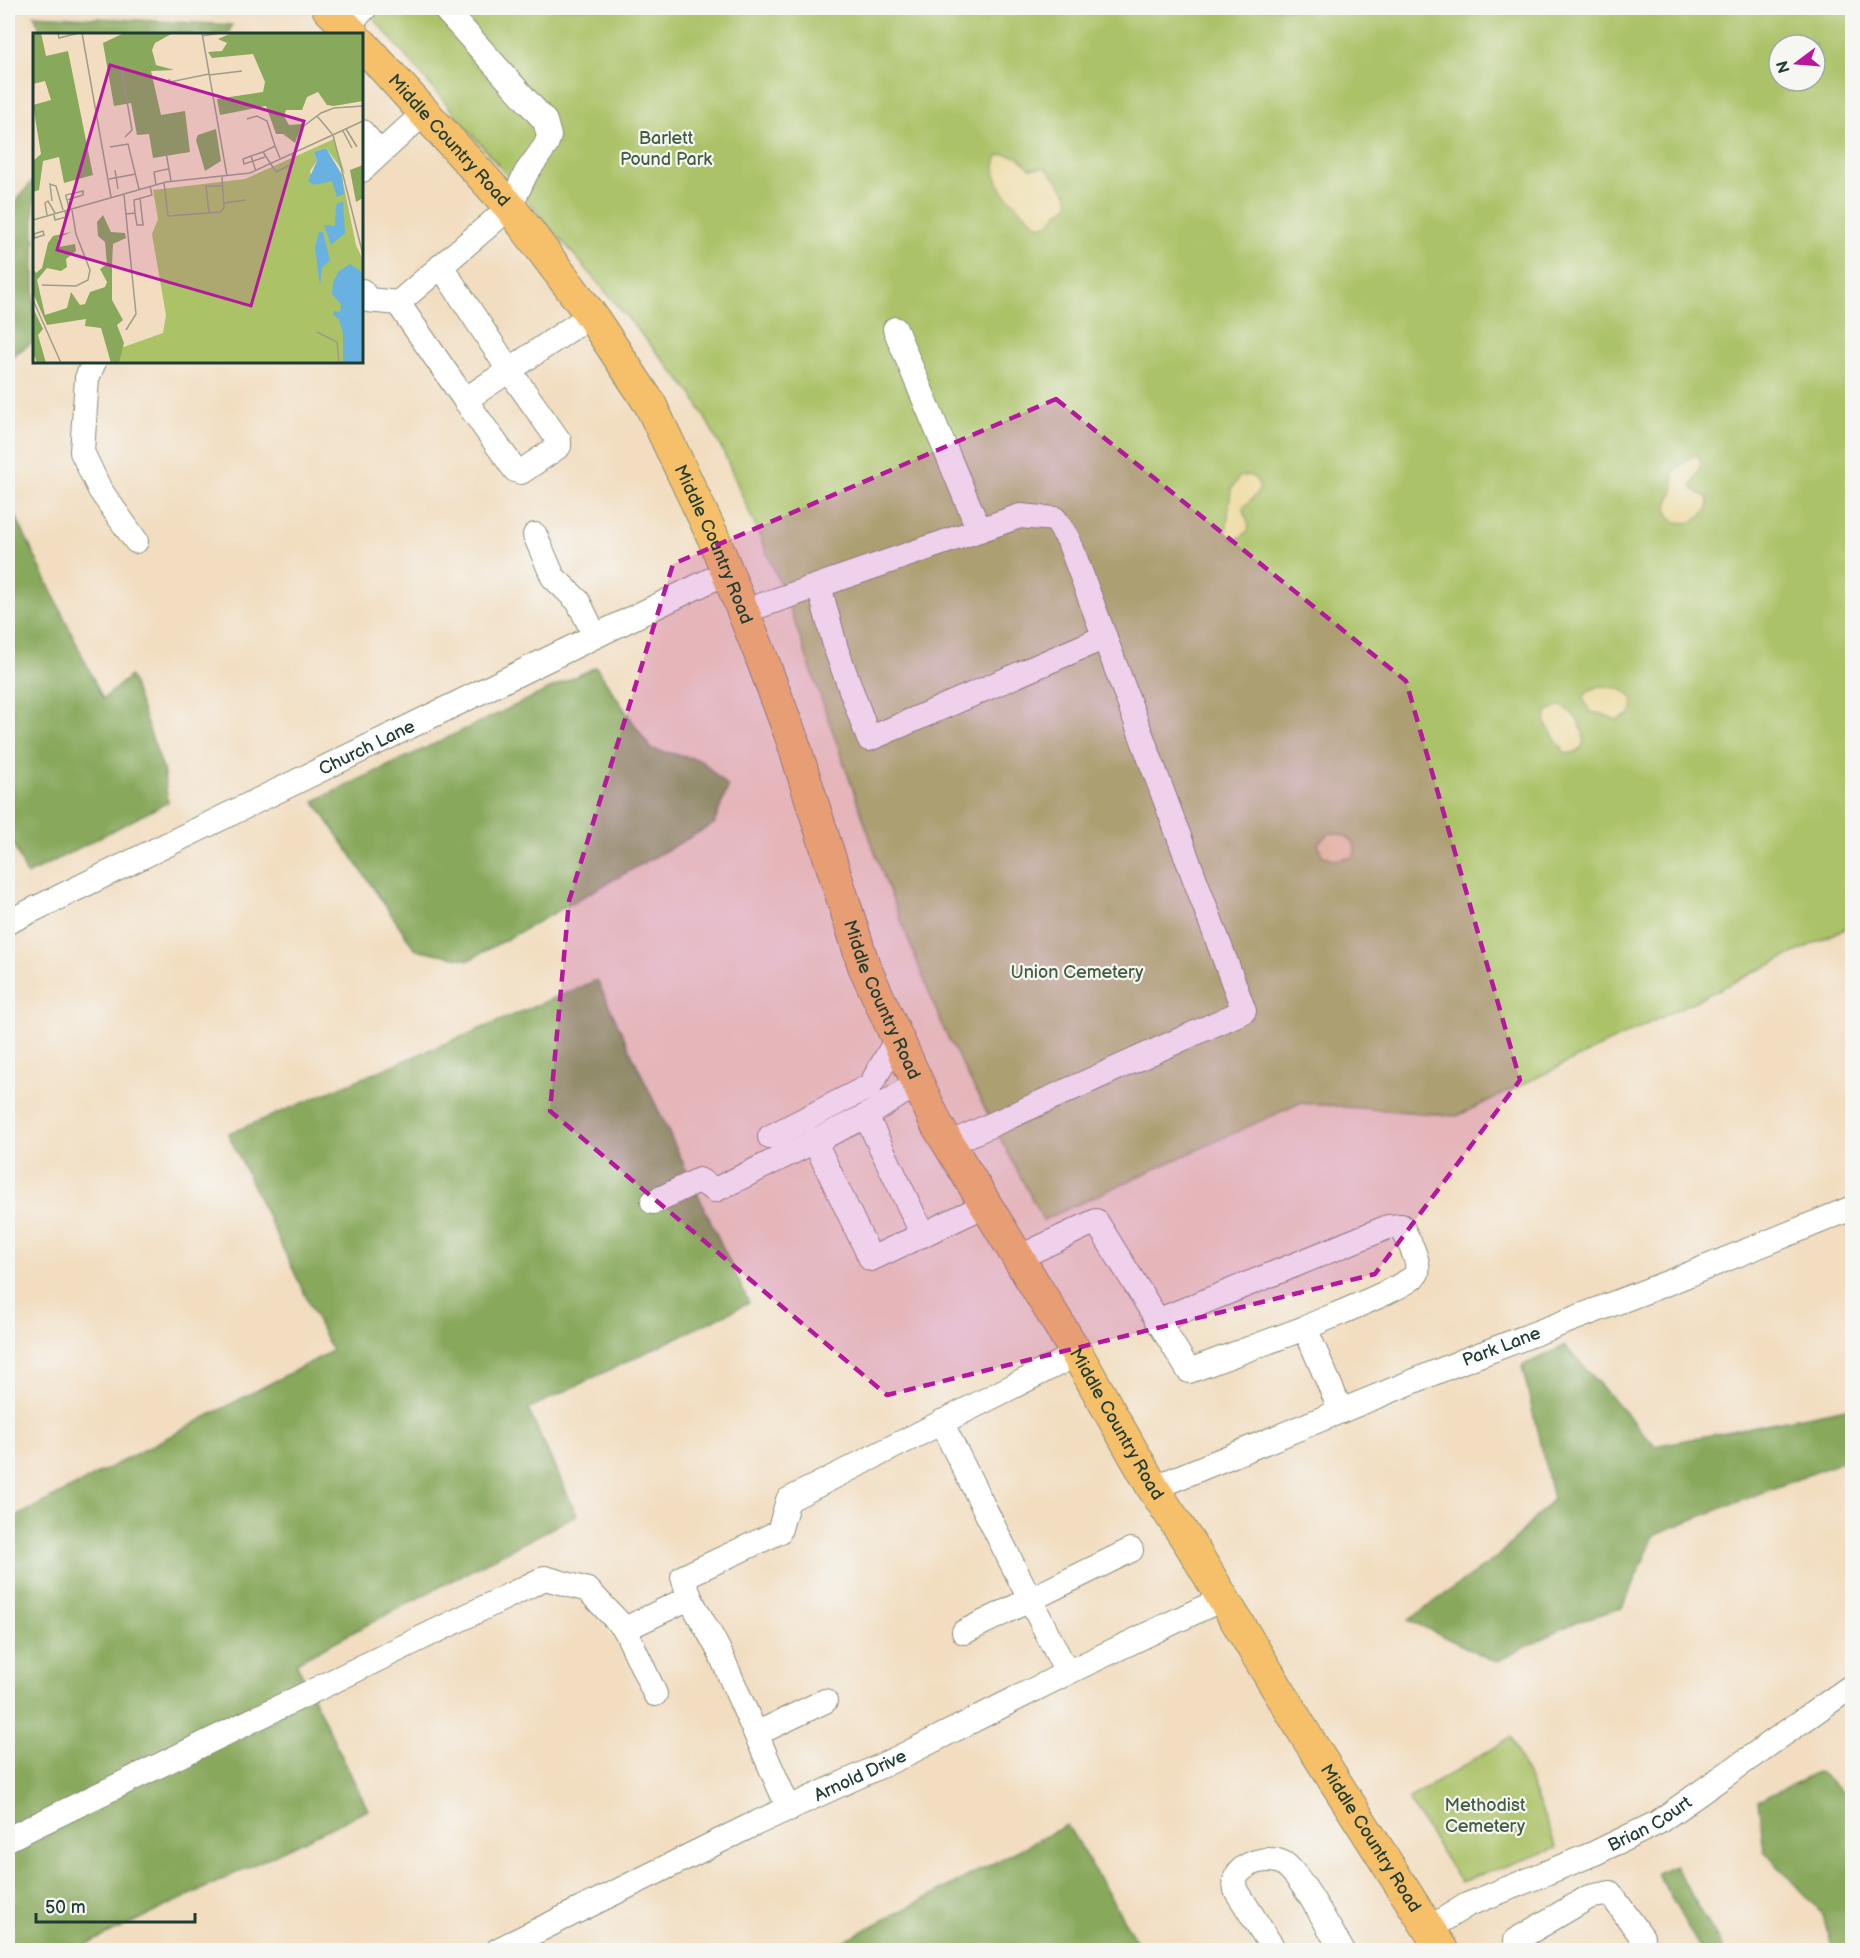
<svg xmlns="http://www.w3.org/2000/svg" width="1860" height="1958" viewBox="0 0 1860 1958" font-family="'Balsamiq Sans',sans-serif">
<rect width="100%" height="100%" fill="#f6f6f2"/>
<filter id="ink" filterUnits="userSpaceOnUse"><feTurbulence type="fractalNoise" baseFrequency=".0167" numOctaves="2"/><feDisplacementMap in="SourceGraphic" scale="12" xChannelSelector="R" yChannelSelector="G"/><feConvolveMatrix kernelMatrix="1 2 1 2 8 2 1 2 1" color-interpolation-filters="sRGB"/></filter>
<filter id="wash" filterUnits="userSpaceOnUse"><feTurbulence type="fractalNoise" baseFrequency=".008" numOctaves="4" result="noise"/><feDisplacementMap in="SourceGraphic" scale="24" xChannelSelector="R" yChannelSelector="G"/><feGaussianBlur stdDeviation="1.35" result="paint"/><feColorMatrix in="noise" values="0 0 0 0 0 0 0 0 0 0 0 0 0 0 0 0 0 1.4 0 .05"/><feComposite in="paint" operator="in"/></filter>
<g filter="url(#wash)">
<rect width="100%" height="100%" fill="#f2ddc0"/>
<!-- green -->
<path fill="#abc267" stroke="#65804e" stroke-width="1.5" fill-rule="evenodd" d="M365 8H1852V925L1457 1116 1300 1103 1043 1220 944 1030 883 875 785 595 723 451 692 394ZM1779 45H1815V81H1779Z
M1511 1737 1557 1848 1460 1882 1408 1799Z"/>
<!-- forest -->
<path fill="#88a85c" stroke="#547248" stroke-width="1.5" d="M34 15 232 25 228 34H42Z
M34 179V341L8 359V204L13 205Z
M8 500 103 699 130 676 163 769 168 802 27 875 8 832Z
M596 667 651 749 701 760 728 787 714 824 469 960 415 949 314 801Z
M597 980 749 1303 528 1409 577 1515 296 1662 368 1810 75 1950H8V1521L332 1351 228 1134Z
M1565 1346 1655 1446 1852 1407V1458L1655 1534 1622 1608 1578 1621 1496 1662 1409 1620 1501 1554 1553 1499 1522 1366Z
M1819 1772 1852 1801V1950H1832L1823 1915 1764 1851 1758 1801Z
M1067 1825 1142 1950H826Z
M1674 1865 1724 1950H1701L1657 1873Z"/>
<!-- sand -->
<path fill="#eeda9e" stroke="#868c69" stroke-width="1.5" d="M1005 154 1018 157 1030 168C1034 169 1040 167 1045 168 1047 168 1066 191 1067 194 1068 197 1069 201 1069 204L1056 215 1050 223 1039 226C1020 209 984 184 998 156Z
M1698 455C1705 467 1695 474 1692 485L1693 489 1708 498 1709 505C1696 536 1650 523 1674 492L1673 472 1692 456Z
M1249 475C1271 487 1253 497 1243 508 1247 523 1257 530 1235 540L1226 534 1231 489 1239 477Z
M1602 686C1619 687 1641 693 1630 715L1617 720 1602 714 1590 712 1583 698C1588 690 1592 688 1602 686Z
M1560 706C1583 713 1597 757 1565 753L1545 723 1548 711Z
M1336 833C1349 836 1360 843 1353 857L1336 860 1322 855 1318 843 1328 834Z"/>
</g>
<g filter="url(#ink)">
<g fill="none" stroke-linecap="round" stroke-linejoin="round">
<!-- minor casing -->
<g stroke="#888d7a" stroke-width="26">
<g id="minor">
<path d="M444 8 545 121 549 136 546 145 526 173 510 207 398 303 465 400 591 315"/>
<path d="M346 27 365 8"/>
<path d="M362 132 380 153"/>
<path d="M362 170 425 112"/>
<path d="M441 266 509 370 559 441V446L521 472 515 470 465 400"/>
<path d="M362 291 368 300 398 303"/>
<path d="M895 329 979 530"/>
<path d="M94 362 87 378 82 452 100 490 136 541"/>
<path d="M535 535 553 577 578 601 595 636"/>
<path d="M819 586 836 649 869 739 1105 637"/>
<path d="M742 612 1020 516 1055 519 1068 539 1244 1011 949 1144"/>
<path id="s1" d="M8 922 727 572"/>
<path d="M866 1116 923 1235"/>
<path d="M770 1137 870 1086 897 1039"/>
<path d="M814 1140 871 1259 986 1205"/>
<path d="M653 1202 699 1180 715 1190 866 1116 918 1083"/>
<path d="M1018 1258 1096 1221 1189 1371 1305 1328 1341 1411"/>
<path d="M1157 1321 1388 1227 1401 1226C1407 1238 1420 1259 1417 1273 1413 1285 1321 1320 1305 1328"/>
<path d="M941 1422 1067 1673"/>
<path id="s2" d="M1153 1488 1463 1361 1670 1282 1852 1208"/>
<path d="M964 1632 1131 1550"/>
<path d="M655 1694 625 1629 689 1598"/>
<path d="M756 1734C743 1707 732 1680 720 1653 707 1625 691 1608 683 1577L779 1532 788 1500 1077 1354"/>
<path d="M789 1809 756 1734 825 1701"/>
<path d="M8 1839 545 1578 588 1590 625 1629"/>
<path id="s3" d="M1428 1929 1467 1905 1595 1853 1657 1823 1852 1686"/>
<path id="s4" d="M498 1950 750 1826 898 1758 1075 1669 1222 1599"/>
<path d="M1274 1950 1236 1890C1236 1887 1235 1884 1235 1881 1238 1862 1273 1854 1286 1865 1305 1882 1328 1927 1342 1950"/>
<path d="M1523 1950 1516 1940 1589 1897 1610 1893 1642 1937"/>
</g>
</g>
<!-- major casing -->
<g stroke="#888d7a" stroke-width="34">
<g id="major">
<path d="M328 8 353 34"/>
<path id="s5" d="M362 44 510 207 591 315 650 404 714 539 759 651 792 739 864 966 937 1125 1077 1354 1153 1488 1190 1544 1308 1739 1442 1950"/>
</g>
</g>
<!-- minor -->
<use href="#minor" stroke="#fff" stroke-width="24"/>
<!-- major -->
<use href="#major" stroke="#f6c06b" stroke-width="32"/>
</g>
</g>
<!-- marked area -->
<path fill="#b5179e" fill-opacity="0.2" stroke="#b5179e" stroke-width="4.5" stroke-dasharray="12 8" stroke-linejoin="round" d="M1056 399 1406 681 1520 1080 1375 1274 887 1395 550 1111 569 901 673 564Z"/>
<g text-anchor="middle" stroke-width="4.5" stroke-linejoin="round" paint-order="stroke">
<!-- park labels -->
<g font-size="18" fill="#425e41" stroke="#f6f6f2">
<text x="666" y="144">Barlett<tspan x="666" dy="21">Pound Park</tspan></text>
<text x="1077" y="978">Union Cemetery</text>
<text x="1485" y="1811">Methodist<tspan x="1485" dy="21">Cemetery</tspan></text>
</g>
<!-- street labels -->
<g font-size="18" fill="#1f3d34" stroke="#f6f6f2">
<text dy="6" stroke="none"><textPath href="#s5" startOffset="130">Middle Country Road</textPath></text>
<text dy="6" stroke="none"><textPath href="#s5" startOffset="616">Middle Country Road</textPath></text>
<text dy="6" stroke="none"><textPath href="#s1" startOffset="399">Church Lane</textPath></text>
<text dy="6" stroke="none"><textPath href="#s5" startOffset="1102">Middle Country Road</textPath></text>
<text dy="6" stroke="none"><textPath href="#s2" startOffset="376">Park Lane</textPath></text>
<text dy="6" stroke="none"><textPath href="#s5" startOffset="1588">Middle Country Road</textPath></text>
<text dy="6" stroke="none"><textPath href="#s4" startOffset="402">Arnold Drive</textPath></text>
<text dy="6" stroke="none"><textPath href="#s3" startOffset="246">Brian Court</textPath></text>
<text dy="6" stroke="none"><textPath href="#s5" startOffset="2074">Middle Country Road</textPath></text>
</g>
</g>
<!-- overview -->
<g transform="translate(33 33)">
<rect width="330" height="330" fill="#f2ddc0"/>
<path d="M301 106 312 141 293 115 281 119 284 128 277 138 281 152 309 144 323 212 330 227V330H85V316L130 300 133 282 119 201 125 186 120 157 212 146Z" fill="#abc267"/>
<path d="M0 0H8L13 23 35 18 60 142 31 150 26 124 10 128 6 157 0 159V128L8 121 0 72 18 67 12 48 0 51ZM91 0H140L122 10 119 17 123 32 141 37 118 38 128 82 152 78 157 119 120 125 116 101 104 102 98 70 81 73 70 10ZM199 0H330V68L301 73 294 72 285 59 274 64 269 77H253L251 83 256 92 269 91 262 110 250 101H243L233 73 187 82 184 66 230 59 232 49 220 21 179 25 175 19 189 18 194 10 185 6ZM183 96 188 128 172 138 163 107 165 102ZM330 132V165L323 169 317 137ZM70 182 78 199 92 200 93 205 80 211 79 232V267L90 287 84 292 91 310 86 330H78L68 295 52 293 53 286 14 292 0 260V236L3 240 9 235 15 210 20 203 38 199 25 205 26 214 42 211 43 218 33 226 34 234 28 238 14 235 4 247 12 282 34 275 38 259 47 272 52 271 57 259 72 254 74 249 67 236 74 231 72 209 65 203 64 189ZM0 275 10 296 5 302 13 330H4L0 319Z" fill="#88a85c"/>
<path d="M293 115 309 142 311 161 304 164 299 148 281 152 275 148 284 128 281 119ZM310 168 312 200 298 212 291 192 302 193 303 172ZM286 199H290L297 227 289 235 287 253 282 214ZM317 231 330 240V330H310V301L306 286 300 282 301 278 307 279 308 271 299 261 300 249 306 238Z" fill="#69b1e0"/>
<path fill="none" stroke="#9e9d88" stroke-width="1.5" d="M25 0 26 5 46 0M49 0 78 164M169 0 194 143M169 3 187 0M87 28 99 97 92 104M176 42 209 38M136 46 137 49 176 41M284 83 300 102 330 222M214 86 224 83 234 88 242 113M313 96 324 114M310 98 319 115M77 114 95 111 106 156M263 118 271 93 288 80 301 75 330 73M133 119 138 148M230 119 242 113 247 125M218 123 210 126 211 131 232 124M82 137 85 156M223 138 218 123 230 119 243 139 261 130 259 122M76 146 103 141M131 150 135 183 187 179 191 175 189 144M123 152 121 139 135 136M91 162 103 281 93 297M34 167 50 162V158L33 162V164L34 167 36 176M19 168 17 151 23 153 30 177M191 170 213 167M102 180 104 192H110L107 165M176 180 173 153H190M93 181 102 180 101 167 119 162 117 153M14 182 12 170 15 168 22 180M21 182 22 187 33 184 32 178M0 187 133 149 217 140 330 88M0 199 1 201 2 205 11 202 10 198 1 201M9 252 43 253 55 247 57 237 43 201 39 177M0 267 28 330M284 299 304 309 306 330"/>
<path fill="#b5179e" fill-opacity="0.15" stroke="#b5179e" stroke-width="3" d="M77 32 271 88 218 273 24 217Z"/>
<rect width="330" height="330" fill="none" stroke="#1f3d34" stroke-width="3"/>
</g>
<!-- margin -->
<rect width="1860" height="1958" fill="none" stroke="#f6f6f2" stroke-width="30"/>
<!-- north arrow -->
<g transform="translate(1797 63) rotate(254)"><circle r="28" fill="#f6f6f2" stroke="#a0aca6" stroke-width="1.5"/>
<path d="M0-4.5L10 22L0 15L-10 22Z" fill="#b5179e"/>
<text y="-9" font-size="16" font-weight="bold" text-anchor="middle" fill="#1f3d34">N</text>
</g>
<!-- scale -->
<path d="M36 1913v9h159v-9" fill="none" stroke="#1f3d34" stroke-width="3"/>
<text x="45" y="1913" font-size="18" fill="#1f3d34" stroke="#f6f6f2" stroke-width="4.5" paint-order="stroke">50 m</text>
</svg>
